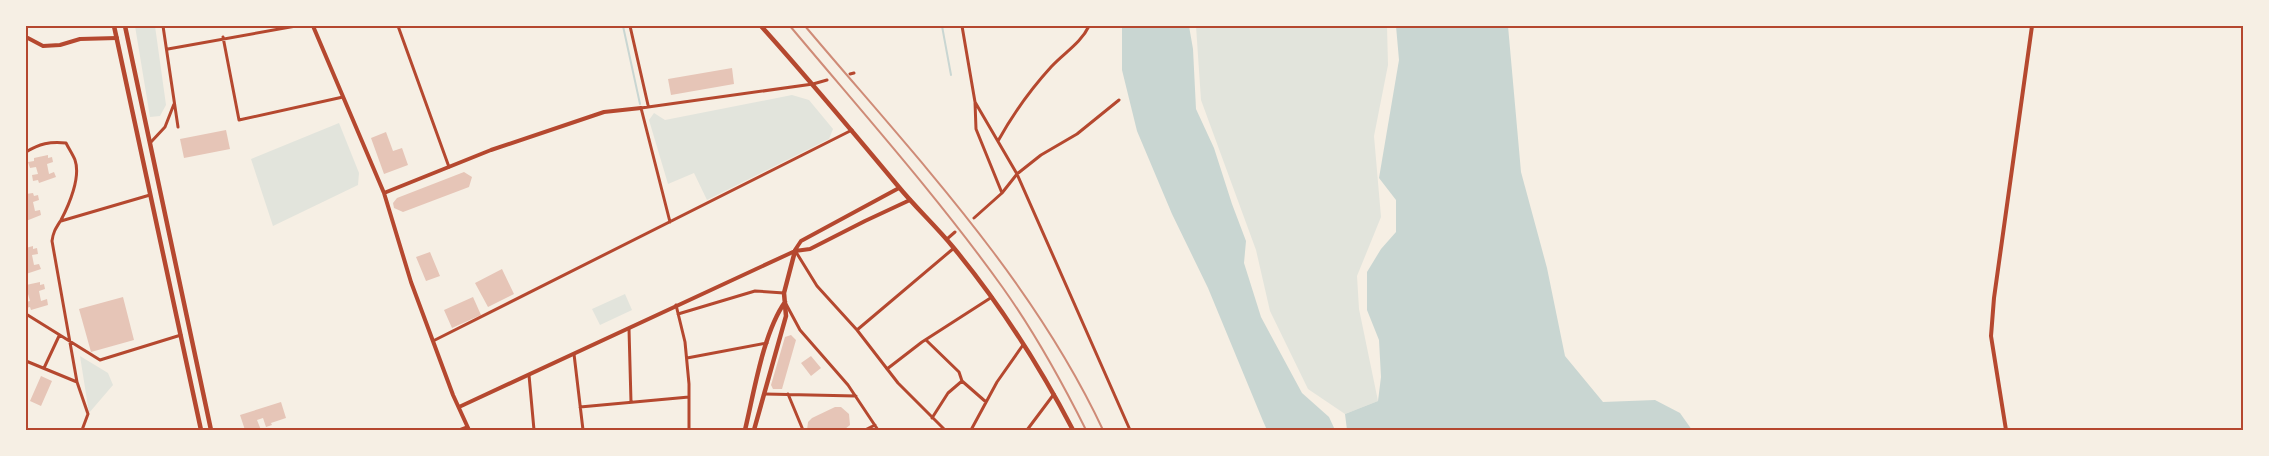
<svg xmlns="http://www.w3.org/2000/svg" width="2269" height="456" viewBox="0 0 2269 456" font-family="'Fira Sans',sans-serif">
<rect width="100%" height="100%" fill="#f6efe4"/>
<!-- green -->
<path fill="#e2e4dc" d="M135 26H155L166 105 160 116 150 117Z
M1196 26H1387L1388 65 1374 136 1381 217 1357 276 1359 309 1378 401 1345 414 1308 389 1270 311 1256 250 1201 100Z
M792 95 809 100 833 129 829 139 707 200 694 173 668 184 649 120 654 113 665 120Z
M339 123 359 173 358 185 273 226 251 159Z
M625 294 632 310 600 325 592 309Z
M80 356 108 373 113 385 89 413Z"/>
<!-- water -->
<path fill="#c9d6d2" d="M1122 26H1189L1193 49 1196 109 1214 148 1232 204 1246 241 1244 263 1261 317 1302 393 1329 417 1335 430H1267L1263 421 1208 288 1172 214 1137 131 1122 70Z
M1396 26H1508L1521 172 1547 268 1565 356 1603 402 1655 400 1680 413 1692 430H1347L1345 414 1378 401 1381 377 1379 340 1367 310V272L1381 249 1396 232V200L1379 178 1399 60Z"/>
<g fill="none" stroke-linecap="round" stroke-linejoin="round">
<!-- stream -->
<path stroke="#c9d6d2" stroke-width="2" d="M623 26 640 104
M942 26 951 75"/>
</g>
<!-- building -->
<path fill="#e6c5b7" d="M732 68 734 84 671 95 668 79Z
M226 130 230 149 184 158 180 139Z
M386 132 393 151 402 148 408 165 384 174 371 138Z
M48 155V158L52 157 53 162 47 164 49 174 54 172 56 177 39 183 38 180 33 181 32 175 38 174 36 167 30 168 28 162 34 161V158Z
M464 172 472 177 469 187 403 212 394 208 393 203 397 198Z
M33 193 34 196 38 195 39 200 33 202 35 211 40 210 41 215 26 221V194Z
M33 246V249L37 248 38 254 32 255 34 265 39 264 41 269 26 274V248Z
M430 252 440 276 426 281 416 257Z
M502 269 514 294 488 307 475 283Z
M40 282V285L44 284 45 289 39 291 41 301 47 299 48 305 31 310 30 307 26 308V302L30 301 28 294H26V285Z
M123 297 134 340 91 352 79 309Z
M473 297 481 315 452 328 444 310Z
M791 335 796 340 782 389H773L771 385 785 337Z
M811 356 821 368 811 376 801 363Z
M41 376 52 381 41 406 30 401Z
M281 402 286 418 271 423 272 425 266 427 263 418 257 420 261 430H245L240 415Z
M835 407H841L849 414 850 425 845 429 807 430 808 422 812 418Z"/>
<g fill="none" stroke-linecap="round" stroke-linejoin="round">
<!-- minor -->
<path stroke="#b5482f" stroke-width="3" d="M163 26 178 127
M398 26 449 167
M630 26 648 105
M962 26 975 102 976 129 1002 193
M223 37 239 120 343 97
M168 49 296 26
M850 74 854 73
M975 102 1017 174 1130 430
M998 141C1013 114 1030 90 1051 67 1064 53 1081 43 1089 26
M151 142 165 127 174 104
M26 152C39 144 50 141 66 143 69 149 73 155 75 160 81 177 69 205 61 220 56 228 53 232 52 241L77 382 88 414 82 430
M974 218 1002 193 1017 174 1041 155 1077 134 1119 100
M61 221 150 195
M670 222 641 108 813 84 827 80
M947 239 955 232
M796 252 817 286 857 330 898 383 945 430
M786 304 800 330 848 385 878 430
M676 305 685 342 689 384V430
M26 314 100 360 181 335
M678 314 755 291 784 293
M629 329 631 402
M857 330 954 248
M926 340 959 372 962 381 986 402
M433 341 852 130
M574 354 583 430
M687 358 767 343
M26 361 77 382
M44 368 59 336
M887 369 922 342 992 297
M529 375 534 430
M765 394 856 396
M788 394 803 430
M580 407 689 397
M932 418 948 393 962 381
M459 430 467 427
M865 430 875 425
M971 430 997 382 1023 345
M1027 430 1054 394"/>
<!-- tertiary -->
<path stroke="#b5482f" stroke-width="4" d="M313 26 384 193 411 282 453 395 469 430
M26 37 43 46 60 45 80 39 117 38
M384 193 491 150 604 112 641 108
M795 250 801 241 899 188
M459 407 795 251 810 249 865 221 910 200
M2006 430 1991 336 1994 298 2032 26"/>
<!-- secondary -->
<path stroke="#b5482f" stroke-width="4.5" d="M761 26C808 78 853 132 898 186 915 207 936 226 953 247 1000 304 1039 365 1073 430
M745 430C754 393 763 333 785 302
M754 430 786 316 784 293 795 251"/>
<!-- primary -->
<path stroke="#b5482f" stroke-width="4.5" d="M114 26 201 430
M125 26 211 430"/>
<!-- rail -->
<path stroke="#cf8b77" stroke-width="2" d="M790 26C862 112 938 197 1003 288 1035 333 1062 382 1086 430
M805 26C912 153 1032 278 1103 430"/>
</g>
<!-- border -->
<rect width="2269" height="456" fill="none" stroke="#f6efe4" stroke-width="54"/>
<rect x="27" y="27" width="2215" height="402" fill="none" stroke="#b5482f" stroke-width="2"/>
</svg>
